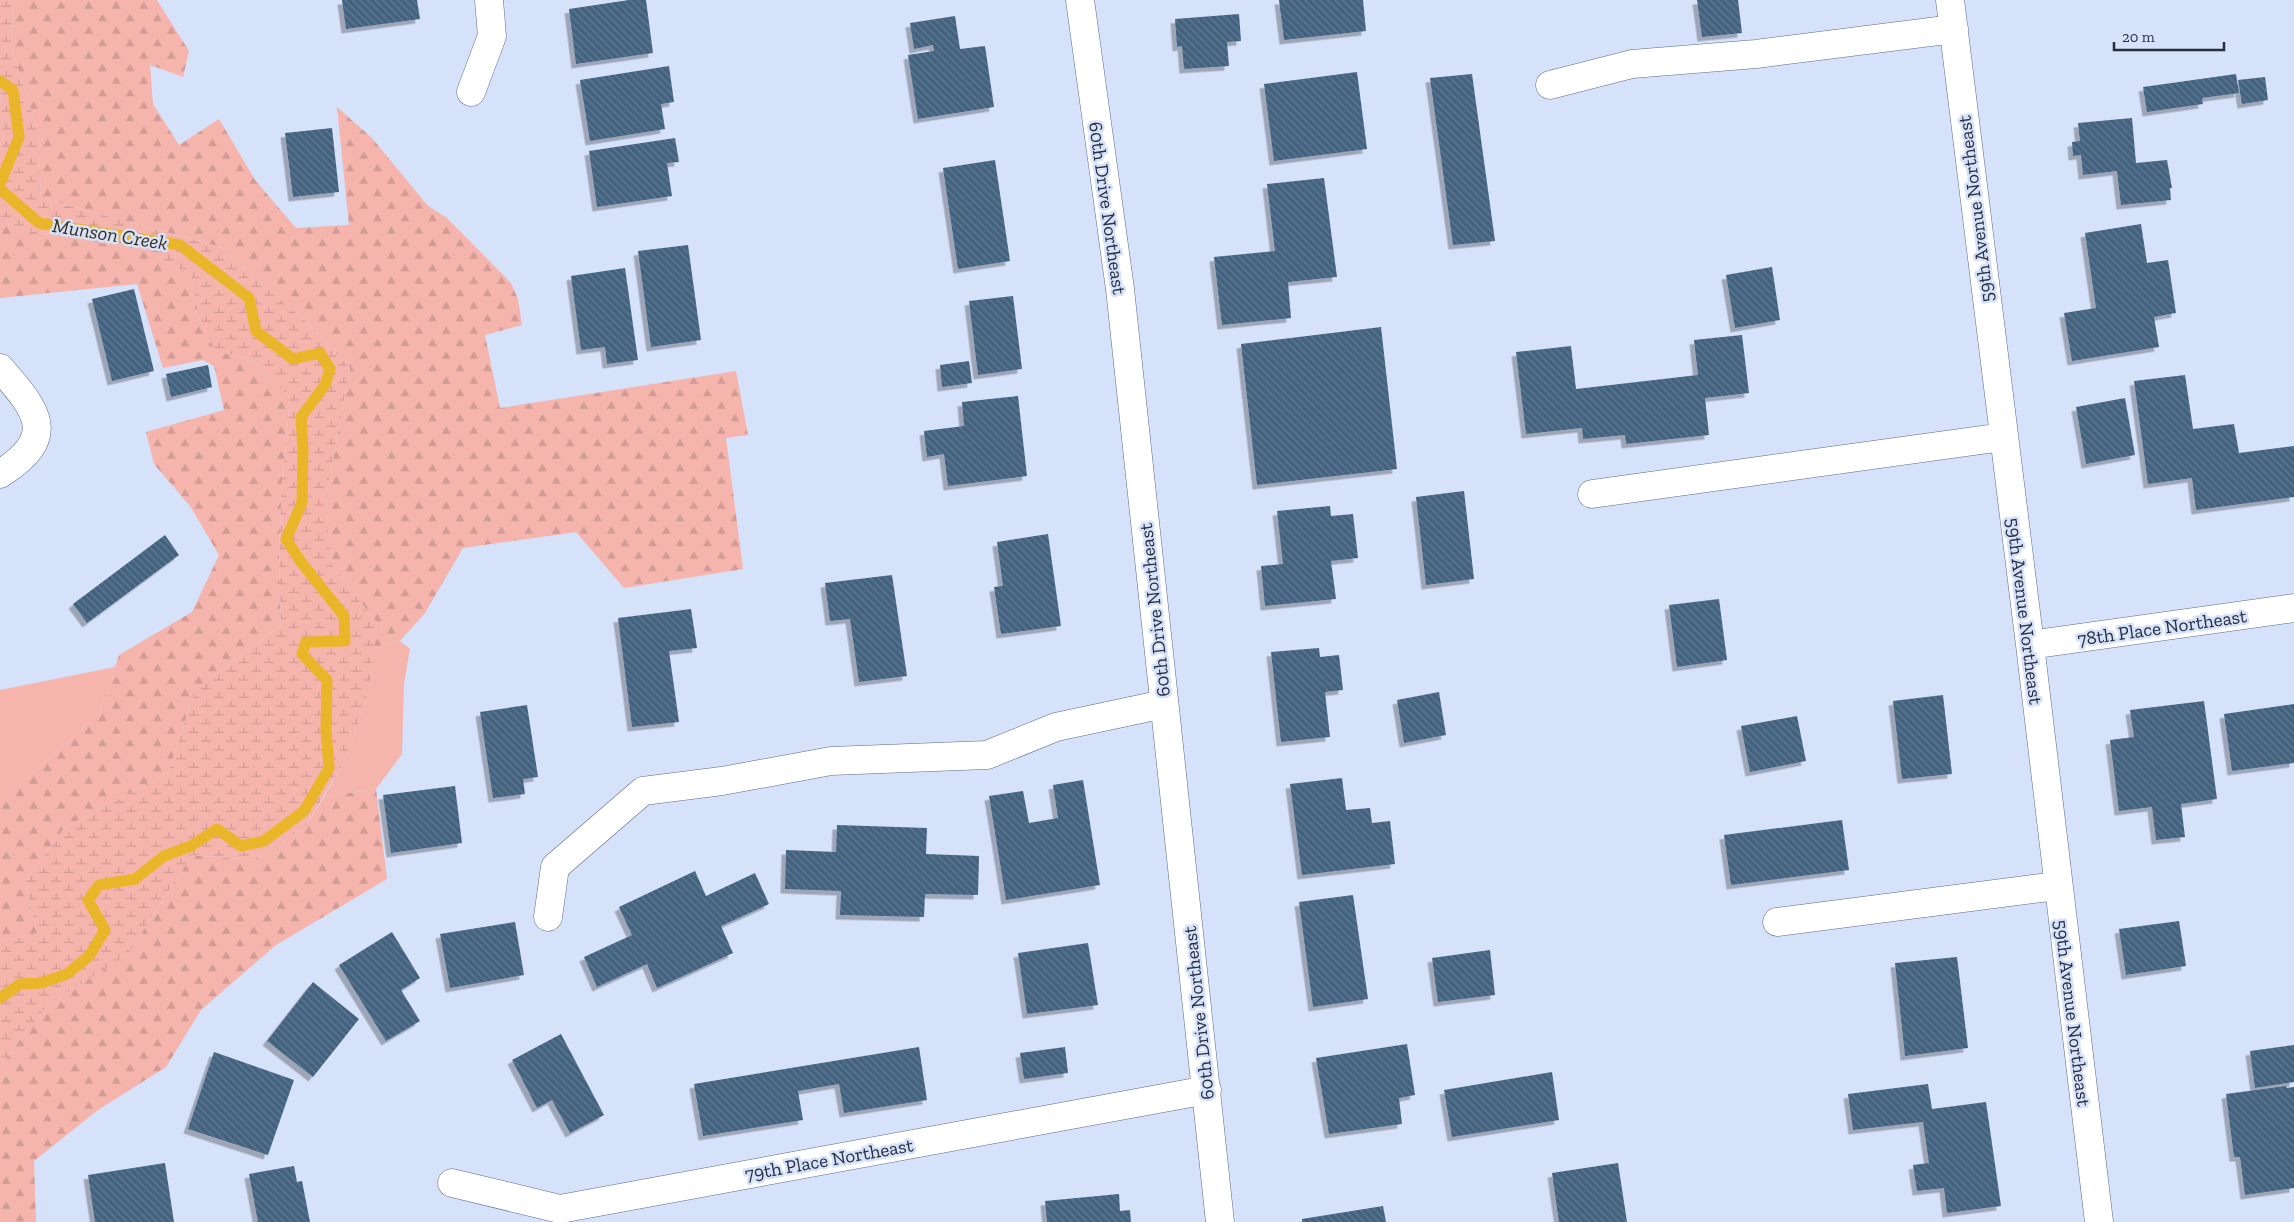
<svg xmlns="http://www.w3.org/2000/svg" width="2294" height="1222" viewBox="0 0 2294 1222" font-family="'Zilla Slab',serif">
<defs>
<pattern id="forest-firs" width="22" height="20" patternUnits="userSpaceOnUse" patternTransform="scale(1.25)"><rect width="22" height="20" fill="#f5b4ac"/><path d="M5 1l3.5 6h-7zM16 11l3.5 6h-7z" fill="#d29b95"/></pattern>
<pattern id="wetland-marsh" width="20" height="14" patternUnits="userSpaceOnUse" patternTransform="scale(1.25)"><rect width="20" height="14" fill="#f5b4ac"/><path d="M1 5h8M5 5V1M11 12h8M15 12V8" fill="none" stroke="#d29b95"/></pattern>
<pattern id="building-back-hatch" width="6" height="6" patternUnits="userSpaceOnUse" patternTransform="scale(1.25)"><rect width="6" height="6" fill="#42627f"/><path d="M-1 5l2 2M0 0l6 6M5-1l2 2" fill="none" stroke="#617a90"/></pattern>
<filter id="shadow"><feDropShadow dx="-4.5" dy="4.5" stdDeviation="0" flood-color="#0004"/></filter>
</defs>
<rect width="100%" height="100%" fill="#d6e1fa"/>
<!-- grass -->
<path fill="#f5b4ac" d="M0 92 4 142 0 150Z
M400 641 410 649 404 683 402 754 376 789 324 797 346 758 370 688 374 647Z
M115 667 99 714 9 793 0 794V690Z"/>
<!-- forest -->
<path fill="url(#forest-firs)" d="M13 0H157L189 51 183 77 150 65 153 104 179 145 219 119 255 180 296 228 349 225 337 107 372 138 428 206 447 218 511 283 518 299 522 325 485 335 500 408 736 371 748 435 726 438 743 569 624 588 576 532 463 548 425 613 400 641 374 647 377 623 331 564 326 497 350 368 312 327 220 247 41 198 38 132 12 49Z
M0 220 29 231 147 251 191 275 200 321 216 351 251 359 290 397 282 479 279 556 281 625 195 690 168 773 65 827 25 882 37 933 0 942V794L9 793 99 714 119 655 192 612 219 555 190 506 154 464 146 432 224 410 214 366 203 360 163 368 137 284 0 298Z
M376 789 387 879 276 945 201 1010 166 1067 98 1110 34 1161 36 1222H0V1065L48 1005 128 954 192 855 253 860 306 826 324 797Z"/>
<!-- wetland -->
<path fill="url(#wetland-marsh)" d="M0 0H13L12 49 38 132 41 198 220 247 312 327 350 368 326 497 331 564 377 623 370 688 346 758 306 826 253 860 192 855 128 954 48 1005 0 1065V942L37 933 25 882 65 827 168 773 195 690 281 625 279 556 282 479 290 397 251 359 216 351 200 321 191 275 147 251 29 231 0 220V150L4 142 0 92Z"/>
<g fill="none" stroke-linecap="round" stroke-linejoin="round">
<!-- stream -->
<path stroke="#e8b628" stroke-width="11" d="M0 81 13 90 19 137 0 184
M0 189 39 223 180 245 249 298 256 331 293 359 320 353 330 369 325 385 301 417 303 448 302 503 286 539 301 562 344 616 345 641 306 642 302 654 327 680 326 730 329 768 304 811 264 841 241 846 217 829 191 846 164 856 135 879 99 885 88 900 105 930 89 956 67 974 41 983 20 984 0 998"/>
</g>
<!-- building -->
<path fill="url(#building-back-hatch)" filter="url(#shadow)" d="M342 0H417L420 19 346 29Z
M629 0H646L653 53 576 64 569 9Z
M1279 0H1363L1366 31 1284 40Z
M1697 0H1738L1742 33 1702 37Z
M1239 14 1241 41 1227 42 1229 66 1184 69 1182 46 1177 47 1175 19Z
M955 16 960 49 985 46 994 107 918 119 908 55 934 51 933 45 914 49 910 23Z
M669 66 674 102 661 104 665 129 590 141 580 80Z
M1357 72 1367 149 1274 161 1264 84Z
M1472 74 1495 241 1453 245 1430 78Z
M2236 74 2239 93 2202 98 2203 104 2147 112 2143 87Z
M2265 77 2268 100 2242 104 2238 80Z
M2132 118 2136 163 2167 160 2172 188H2170L2171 200 2121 205 2117 171 2083 175 2081 155 2073 156 2072 142 2080 141 2078 123Z
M332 128 339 192 293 197 285 133Z
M675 138 679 162 667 163 672 196 597 207 589 151Z
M995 160 1010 261 958 269 943 168Z
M1324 178 1337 277 1288 282 1291 318 1222 325 1214 257 1275 251 1267 184Z
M2141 224 2147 263 2168 260 2176 313 2154 317 2159 347 2072 361 2064 313 2096 308 2085 233Z
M688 245 701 340 651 347 638 251Z
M1772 267 1780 320 1735 328 1726 275Z
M625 268 638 360 607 364 605 347 581 350 571 276Z
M134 289 154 371 112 381 92 299Z
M1013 296 1022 369 978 375 969 301Z
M1381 327 1397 469 1257 485 1241 344Z
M1742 335 1749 393 1705 398 1709 435 1626 444 1625 435 1583 439 1582 428 1526 434 1516 352 1571 346 1576 389 1698 375 1694 340Z
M969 361 972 383 942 387 940 365Z
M208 365 212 387 171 397 166 374Z
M2185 375 2193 429 2234 424 2239 453 2294 446V497L2196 510 2192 478 2148 484 2134 381Z
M1018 396 1027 476 948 486 944 454 927 457 924 431 964 426 962 402Z
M2125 398 2135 455 2086 464 2076 407Z
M1464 491 1474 579 1426 585 1416 497Z
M1330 506 1331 516 1353 514 1358 558 1331 561 1336 599 1265 606 1261 566 1283 564 1277 511Z
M1048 534 1061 626 1001 634 994 587 1003 586 997 542Z
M165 535 179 555 87 623 73 604Z
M892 575 907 676 859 682 850 619 830 621 825 583Z
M1719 599 1727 660 1677 667 1669 605Z
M691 609 697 648 669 651 679 722 632 727 618 618Z
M1319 648 1320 657 1339 655 1343 690 1325 692 1330 737 1281 742 1271 652Z
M1439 692 1446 735 1404 743 1397 700Z
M1943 695 1952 774 1902 779 1893 701Z
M2204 701 2217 799 2181 804 2185 837 2156 840 2152 807 2119 811 2110 740 2134 737 2130 710Z
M2294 704V763L2232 771 2224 714Z
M527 705 538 777 523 779 525 794 493 798 480 712Z
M1797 716 1806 761 1750 772 1741 726Z
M1342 778 1346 810 1370 808 1372 823 1390 821 1395 864 1302 875 1290 784Z
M1083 780 1100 885 1006 900 989 796 1023 791 1029 823 1058 818 1053 785Z
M455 786 462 843 391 853 383 795Z
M1842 820 1849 870 1731 885 1724 835Z
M837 825 927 828 926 854 979 856 978 895 925 894 924 917 840 915 841 891 785 889 786 850 836 852Z
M695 871 706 896 755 873 769 904 721 926 733 953 657 988 647 964 597 987 584 957 632 935 619 907Z
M1353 895 1368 999 1313 1007 1299 902Z
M2179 921 2186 966 2126 975 2119 929Z
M515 922 524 975 450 988 440 934Z
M392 932 420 978 401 990 420 1021 386 1041 339 965Z
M1088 943 1098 1005 1027 1014 1018 953Z
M1490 950 1495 995 1438 1002 1432 958Z
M1957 957 1968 1048 1905 1056 1895 963Z
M313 982 359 1019 313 1077 267 1041Z
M561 1034 604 1115 570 1133 552 1100 537 1108 512 1060Z
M1407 1044 1415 1095 1399 1098 1402 1124 1329 1134 1316 1058Z
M2294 1045V1082L2255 1088 2250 1051Z
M919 1047 927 1100 844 1113 839 1084 798 1091 803 1120 703 1136 694 1084Z
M1065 1047 1068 1073 1024 1079 1020 1053Z
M214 1052 294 1080 268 1155 188 1129Z
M1552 1072 1559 1120 1452 1137 1444 1090Z
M1928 1084 1932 1109 1986 1102 2001 1206 1947 1213 1944 1188 1917 1191 1913 1165 1929 1163 1923 1122 1853 1130 1848 1094Z
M2286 1086 2287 1088 2294 1087V1188L2245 1195 2240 1157H2234L2226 1094Z
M165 1163 174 1222H95L88 1175Z
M1618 1163 1627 1222H1559L1552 1173Z
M294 1166 297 1182 302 1181 310 1222H258L249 1174Z
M1119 1194 1120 1211 1130 1210 1131 1222H1047L1045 1201Z
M1383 1206 1386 1222H1302V1219Z"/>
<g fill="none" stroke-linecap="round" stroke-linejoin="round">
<!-- minor casing -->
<g stroke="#5a6a8e" stroke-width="29">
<path id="minor" d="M1080 0 1120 289 1220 1222
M1950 0 2030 645 2099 1222
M1550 85 1632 64 1756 54 1954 29
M471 92 492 36 489 0
M0 368C38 411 59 437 0 474
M1592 494 2003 437
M2030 645 2294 608
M548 917 555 867 643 791 722 781 831 761 987 755 1056 727 1164 704
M1777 922 2057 886
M452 1183 560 1209 1207 1090"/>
</g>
<!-- minor -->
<use href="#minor" stroke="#fff" stroke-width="28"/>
</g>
<g text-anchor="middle" stroke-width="5" stroke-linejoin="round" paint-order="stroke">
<!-- street labels -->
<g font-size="19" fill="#272e3d" stroke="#d6e1fa">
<text transform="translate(1108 208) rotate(82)" y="7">60th Drive Northeast</text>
<text transform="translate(1975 209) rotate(-97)" y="7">59th Avenue Northeast</text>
<text transform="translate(1154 610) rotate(-96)" y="7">60th Drive Northeast</text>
<text transform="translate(2025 611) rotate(83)" y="7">59th Avenue Northeast</text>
<text transform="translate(2162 627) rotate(-8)" y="7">78th Place Northeast</text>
<text transform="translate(1198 1013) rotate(-96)" y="7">60th Drive Northeast</text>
<text transform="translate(2073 1013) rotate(83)" y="7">59th Avenue Northeast</text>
<text transform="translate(829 1159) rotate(-10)" y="7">79th Place Northeast</text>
</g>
<!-- water labels -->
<g font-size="20" font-style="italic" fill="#372e18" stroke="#d6e1fa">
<text transform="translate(110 234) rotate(9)" y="7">Munson Creek</text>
</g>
</g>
<!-- scale -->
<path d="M2114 42v8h110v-8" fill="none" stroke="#272e3d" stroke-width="2.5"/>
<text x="2122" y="42" font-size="15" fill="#272e3d" stroke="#d6e1fa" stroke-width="4" paint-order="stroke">20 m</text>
</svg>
